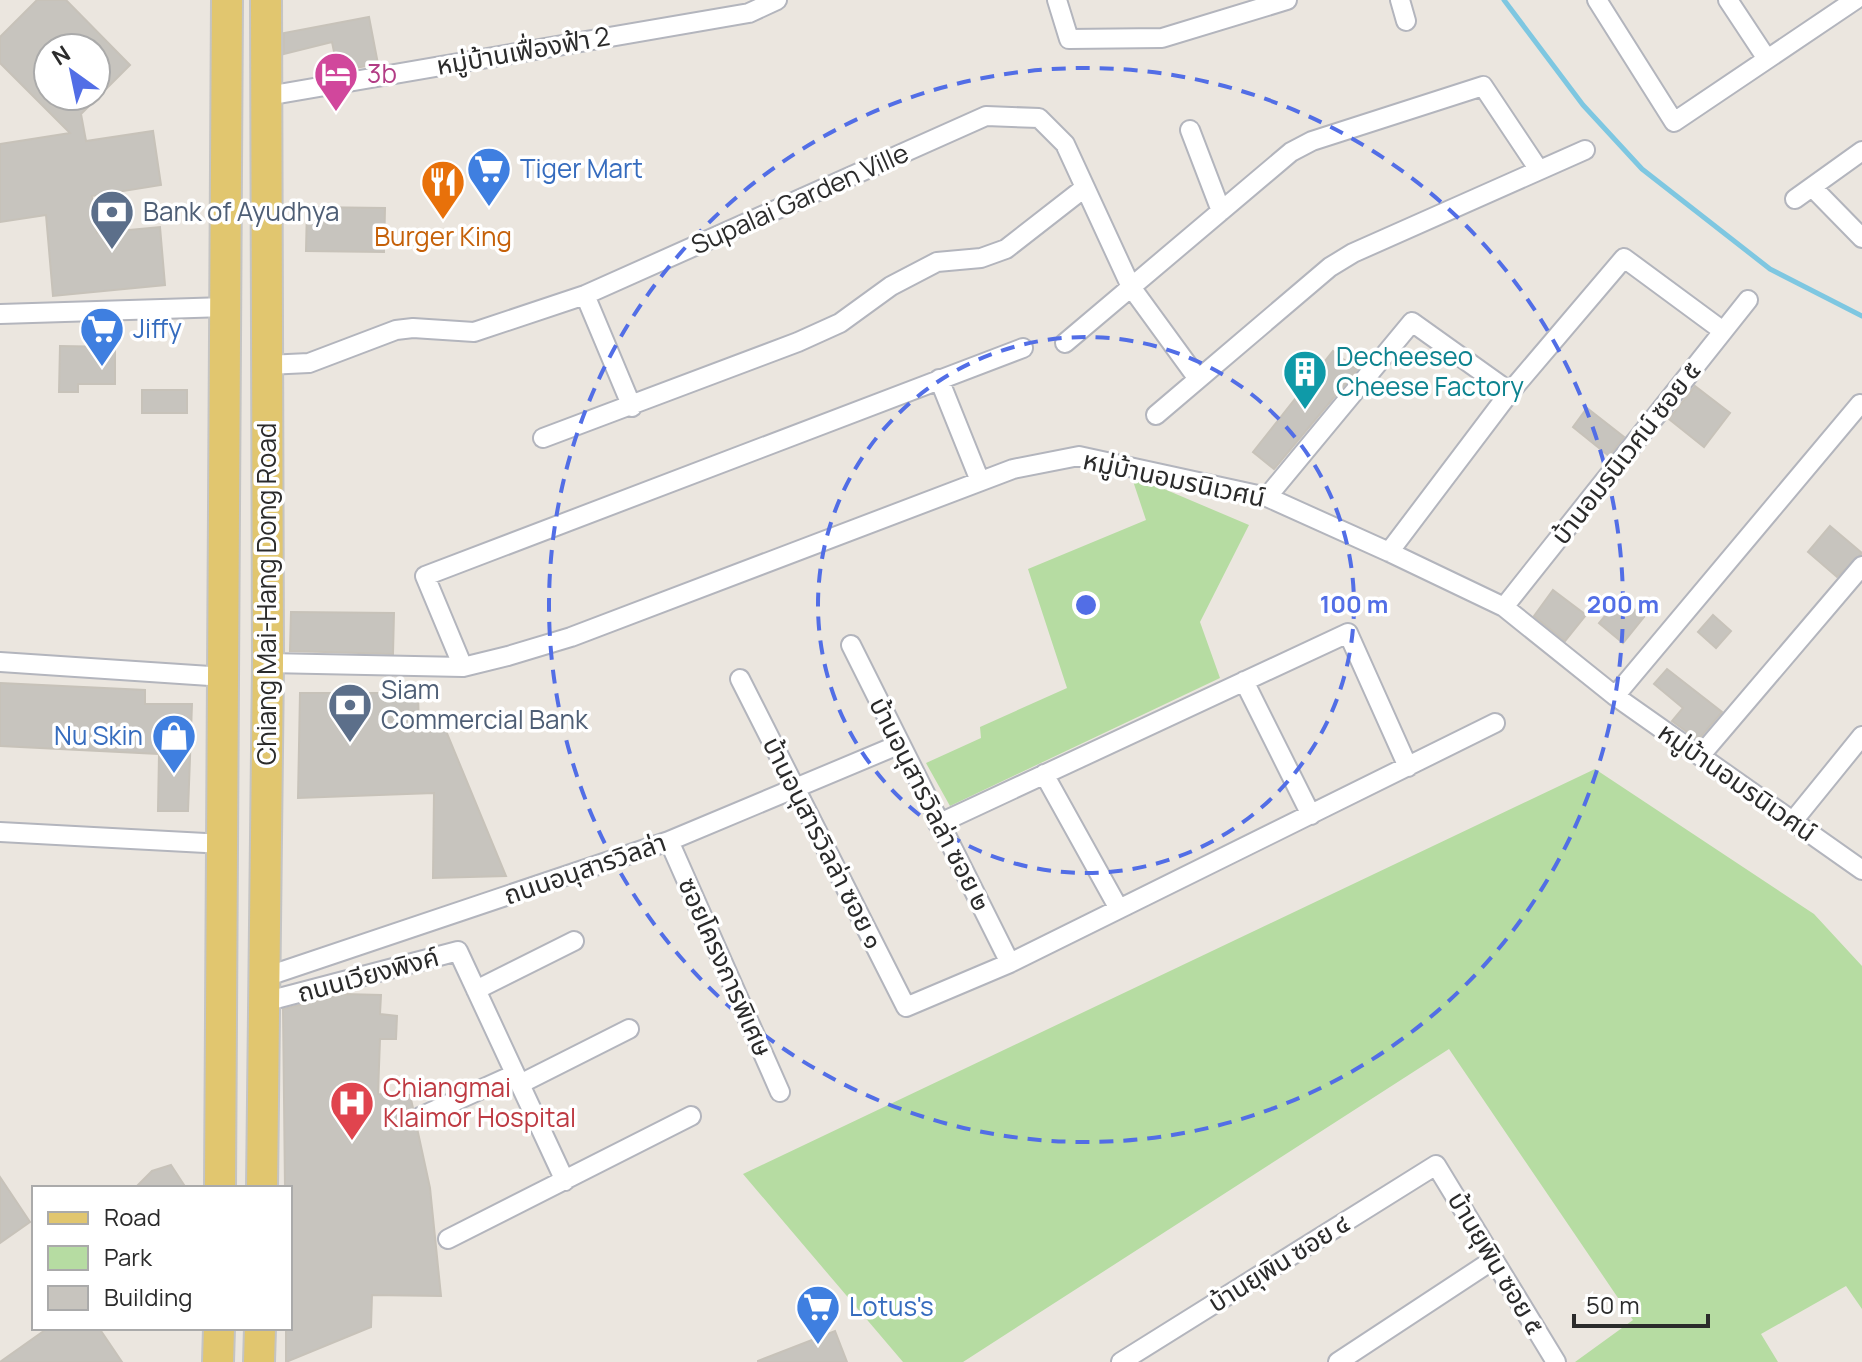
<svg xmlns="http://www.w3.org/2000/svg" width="1862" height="1362" viewBox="0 0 1862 1362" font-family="Manrope,'Noto Sans Thai',sans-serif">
<rect width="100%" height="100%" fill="#ebe6df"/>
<!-- green -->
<path fill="#b6dca2" d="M1131 475 1249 525 1200 622 1220 678 950 806 926 763 981 738 980 727 1067 688 1028 569 1146 520Z
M1595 769 1814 914 1862 966V1309L1846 1286 1761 1334 1778 1362H1575L1633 1320 1449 1049 963 1362H903L743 1174Z"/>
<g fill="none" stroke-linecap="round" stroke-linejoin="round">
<!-- stream -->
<path stroke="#7ec7e1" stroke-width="5" d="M1504 0 1583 105 1642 169 1770 269 1862 316"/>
</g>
<!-- building -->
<path fill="#c7c4be" stroke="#c7c2b9" stroke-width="2" fill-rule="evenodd" d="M37 0H66L130 65 81 114 86 141 153 131 161 185 92 196 97 233 160 227 165 285 53 296 46 215 0 222V144L70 133 0 63V37ZM48 48H96V96H48Z
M369 17 378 64 338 71 332 42 284 54V33Z
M307 207 385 208 384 252 306 251Z
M60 346 115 347V384H78V392H59Z
M1333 351 1357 370 1274 469 1253 452Z
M1695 386 1730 413 1704 447 1669 419Z
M142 390H187V413H142Z
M1587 408 1624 437 1609 456 1573 427Z
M1830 526 1862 553 1837 577 1808 552Z
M1553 590 1586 615 1565 641 1534 616Z
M1620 598 1644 617 1623 643 1599 623Z
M291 612 394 613 393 654 290 651Z
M1713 615 1731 631 1716 648 1698 632Z
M1667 669 1722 712 1698 740 1672 721 1683 708 1654 684Z
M0 683 145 690V704H192L188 811H158L159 754 0 746Z
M300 693H418L419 730 446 731 506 876 433 878 434 793 298 798Z
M343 994 381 995 380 1014 397 1016 396 1039H380L378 1094 410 1095 413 1108 408 1117 417 1128 430 1188 441 1296 372 1295 371 1327 286 1362V1328H290V1188H285L283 1009Z
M171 1165 186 1188H135L152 1171Z
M0 1177 30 1222 0 1243Z
M48 1328H99L122 1362H0Z
M835 1331 847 1362H758V1361Z"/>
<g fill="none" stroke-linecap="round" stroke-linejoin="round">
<!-- minor casing -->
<g stroke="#b3b5bd" stroke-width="22">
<path id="minor" d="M1057 0 1069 39 1162 38 1287 0
M1400 0 1406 21
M1597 0 1674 122 1855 0
M1728 0 1767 59
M267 96 749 13 777 0
M1190 130 1221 211
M1813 188 1862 238
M1795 199 1862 151
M585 295 632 407
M0 314 226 307
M1065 343 1291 152 1312 141 1483 86 1539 170
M267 365 309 363 396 330 413 328 474 332 585 295 986 116 1039 118 1065 144 1131 287 1198 379
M939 379 980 481
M1156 415 1330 267 1353 253 1585 150
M543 438 798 342 840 323 891 286 937 262 981 258 1006 249 1083 189
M1267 497 1412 322 1510 392
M1389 552 1510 392 1624 258 1723 331
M1504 607 1748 300
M851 645 1010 963
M0 662 225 677
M268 663 463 667 508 656 571 637 1013 469 1079 456 1267 497 1389 552 1504 607 1615 696 1862 870
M463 667 425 576 1023 348
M740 679 906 1007 1010 963 1495 723
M1244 681 1311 815
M1615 696 1860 404 1862 406
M1700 756 1862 566
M1044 774 1119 909
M1793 821 1862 736
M938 824 1348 633 1408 767
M0 832 224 844
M669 841 780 1092
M265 977 669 841 898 745
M476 990 574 941
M264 1002 458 951 565 1181
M520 1084 629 1029
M420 1117 515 1074
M448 1239 691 1116
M1121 1362 1436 1165 1556 1362
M1338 1362 1493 1260"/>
</g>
<!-- primary casing -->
<g stroke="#c4c4c4" stroke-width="34">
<path id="primary" d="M220 1188 227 0
M262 1188 268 663 266 0
M218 1362 219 1328
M259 1362 260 1328"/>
</g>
<!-- minor -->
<use href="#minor" stroke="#fff" stroke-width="18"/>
<!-- primary -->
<use href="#primary" stroke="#e1c66f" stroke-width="30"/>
</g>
<!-- distance rings -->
<g fill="none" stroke="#526ee6" stroke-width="4" stroke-dasharray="14 10">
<circle cx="1086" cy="605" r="268"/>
<circle cx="1086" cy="605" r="537"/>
</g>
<!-- icons -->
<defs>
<g id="hotel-pin" transform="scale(2.3)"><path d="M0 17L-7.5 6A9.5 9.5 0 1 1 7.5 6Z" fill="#d1479c" stroke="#fff"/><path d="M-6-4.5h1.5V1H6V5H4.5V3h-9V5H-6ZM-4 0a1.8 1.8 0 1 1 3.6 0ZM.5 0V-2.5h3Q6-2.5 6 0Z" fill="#fff"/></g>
<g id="supermarket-pin" transform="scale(2.3)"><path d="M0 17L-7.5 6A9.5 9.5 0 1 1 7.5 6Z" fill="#3f7fe0" stroke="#fff"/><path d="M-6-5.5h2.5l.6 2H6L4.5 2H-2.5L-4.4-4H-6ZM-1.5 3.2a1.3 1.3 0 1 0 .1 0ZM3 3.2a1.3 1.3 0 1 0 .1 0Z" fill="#fff"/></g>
<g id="restaurant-pin" transform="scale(2.3)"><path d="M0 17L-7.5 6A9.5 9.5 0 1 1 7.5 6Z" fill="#e8710a" stroke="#fff"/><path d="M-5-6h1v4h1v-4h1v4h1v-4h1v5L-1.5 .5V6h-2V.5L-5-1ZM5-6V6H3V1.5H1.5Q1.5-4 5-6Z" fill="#fff"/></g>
<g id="bank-pin" transform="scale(2.3)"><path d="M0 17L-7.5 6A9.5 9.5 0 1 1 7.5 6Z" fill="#5c6f8a" stroke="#fff"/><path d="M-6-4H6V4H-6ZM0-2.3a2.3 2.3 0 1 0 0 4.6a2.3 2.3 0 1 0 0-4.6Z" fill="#fff"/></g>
<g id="building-pin" transform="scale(2.3)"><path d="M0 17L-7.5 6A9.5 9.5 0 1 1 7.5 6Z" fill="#0f9aa8" stroke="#fff"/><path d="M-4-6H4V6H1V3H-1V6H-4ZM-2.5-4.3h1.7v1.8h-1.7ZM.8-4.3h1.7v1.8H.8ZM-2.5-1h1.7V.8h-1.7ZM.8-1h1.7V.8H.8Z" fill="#fff"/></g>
<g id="shop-pin" transform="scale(2.3)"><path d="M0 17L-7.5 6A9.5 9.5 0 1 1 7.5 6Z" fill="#3f7fe0" stroke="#fff"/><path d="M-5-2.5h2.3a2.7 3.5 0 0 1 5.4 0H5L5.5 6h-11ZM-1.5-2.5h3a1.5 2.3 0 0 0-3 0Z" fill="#fff"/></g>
<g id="hospital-pin" transform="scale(2.3)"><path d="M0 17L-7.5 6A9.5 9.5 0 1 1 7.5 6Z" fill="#e0444e" stroke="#fff"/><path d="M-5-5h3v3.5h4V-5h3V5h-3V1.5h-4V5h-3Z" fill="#fff"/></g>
</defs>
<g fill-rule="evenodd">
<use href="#hotel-pin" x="336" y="74"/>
<use href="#supermarket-pin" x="489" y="169"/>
<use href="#restaurant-pin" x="443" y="182"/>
<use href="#bank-pin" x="112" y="212"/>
<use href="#supermarket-pin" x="102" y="329"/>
<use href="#building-pin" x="1305" y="372"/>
<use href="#bank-pin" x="350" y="705"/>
<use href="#shop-pin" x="174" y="736"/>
<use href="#hospital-pin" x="352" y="1103"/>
<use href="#supermarket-pin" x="818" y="1307"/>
</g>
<g text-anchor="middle" stroke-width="7" stroke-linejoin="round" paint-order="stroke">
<!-- street labels -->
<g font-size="26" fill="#2b2b2b" stroke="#fff">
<text transform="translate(523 51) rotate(-10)" y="9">หมู่บ้านเฟื่องฟ้า 2</text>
<text transform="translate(800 199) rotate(-24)" y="9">Supalai Garden Ville</text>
<text transform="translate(1626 453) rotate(-52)" y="9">บ้านอมรนิเวศน์ ซอย ๕</text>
<text transform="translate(1174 479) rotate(12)" y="9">หมู่บ้านอมรนิเวศน์</text>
<text transform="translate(267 594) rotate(-90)" y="9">Chiang Mai-Hang Dong Road</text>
<text transform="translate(1737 782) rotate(35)" y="9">หมู่บ้านอมรนิเวศน์</text>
<text transform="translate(930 804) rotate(63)" y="9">บ้านอนุสารวิลล่า ซอย ๒</text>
<text transform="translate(823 843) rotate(63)" y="9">บ้านอนุสารวิลล่า ซอย ๑</text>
<text transform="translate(585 869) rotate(-19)" y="9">ถนนอนุสารวิลล่า</text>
<text transform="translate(725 967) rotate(66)" y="9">ซอยโครงการพิเศษ</text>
<text transform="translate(368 975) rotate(-15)" y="9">ถนนเวียงพิงค์</text>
<text transform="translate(1279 1263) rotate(-32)" y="9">บ้านยุพิน ซอย ๔</text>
<text transform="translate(1496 1263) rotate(59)" y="9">บ้านยุพิน ซอย ๕</text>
</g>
<!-- hotel labels -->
<g font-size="26" fill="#b23c85" stroke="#fff" text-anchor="start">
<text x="367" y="83">3b</text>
</g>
<!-- shop labels -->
<g font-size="26" fill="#366cbe" stroke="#fff" text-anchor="start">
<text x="520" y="178">Tiger Mart</text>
<text x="133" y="338">Jiffy</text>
<text x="143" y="745" text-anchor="end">Nu Skin</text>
<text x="849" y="1316">Lotus's</text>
</g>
<!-- service labels -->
<g font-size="26" fill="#4e5e75" stroke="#fff" text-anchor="start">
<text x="143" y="221">Bank of Ayudhya</text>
<text x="381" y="699">Siam<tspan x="381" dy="30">Commercial Bank</tspan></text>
</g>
<!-- food labels -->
<g font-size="26" fill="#c56008" stroke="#fff">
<text x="443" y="246">Burger King</text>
</g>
<!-- culture labels -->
<g font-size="26" fill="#0d838f" stroke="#fff" text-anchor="start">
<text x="1336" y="366">Decheeseo<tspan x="1336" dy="30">Cheese Factory</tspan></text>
</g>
<!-- health labels -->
<g font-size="26" fill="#be3a42" stroke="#fff" text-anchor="start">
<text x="383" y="1097">Chiangmai<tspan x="383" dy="30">Klaimor Hospital</tspan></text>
</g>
</g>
<circle cx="1086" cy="605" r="12" fill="#526ee6" stroke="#fff" stroke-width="4"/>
<g font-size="24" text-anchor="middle" font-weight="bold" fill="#526ee6" stroke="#fff" stroke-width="7" stroke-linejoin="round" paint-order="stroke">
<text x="1354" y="613">100 m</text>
<text x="1623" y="613">200 m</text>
</g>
<!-- legend -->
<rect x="32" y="1186" width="260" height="144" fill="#ffffff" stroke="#aaaaaa" stroke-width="2"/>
<rect x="48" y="1212" width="40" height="12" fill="#e1c66f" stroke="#aaaaaa" stroke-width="2"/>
<text x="104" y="1226" font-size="24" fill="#2b2b2b">Road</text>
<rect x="48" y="1246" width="40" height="24" fill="#b6dca2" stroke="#aaaaaa" stroke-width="2"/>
<text x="104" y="1266" font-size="24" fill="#2b2b2b">Park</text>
<rect x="48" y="1286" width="40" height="24" fill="#c7c4be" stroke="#aaaaaa" stroke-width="2"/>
<text x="104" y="1306" font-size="24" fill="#2b2b2b">Building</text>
<!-- north arrow -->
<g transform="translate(72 72) rotate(327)"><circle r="38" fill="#ffffff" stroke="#aaaaaa" stroke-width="2"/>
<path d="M0-6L14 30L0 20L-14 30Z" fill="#526ee6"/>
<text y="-12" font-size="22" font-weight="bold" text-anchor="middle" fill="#2b2b2b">N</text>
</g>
<!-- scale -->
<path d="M1574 1314v12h134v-12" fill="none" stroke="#2b2b2b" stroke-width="4"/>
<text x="1586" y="1314" font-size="24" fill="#2b2b2b" stroke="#ffffff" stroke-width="6" paint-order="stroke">50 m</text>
</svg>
